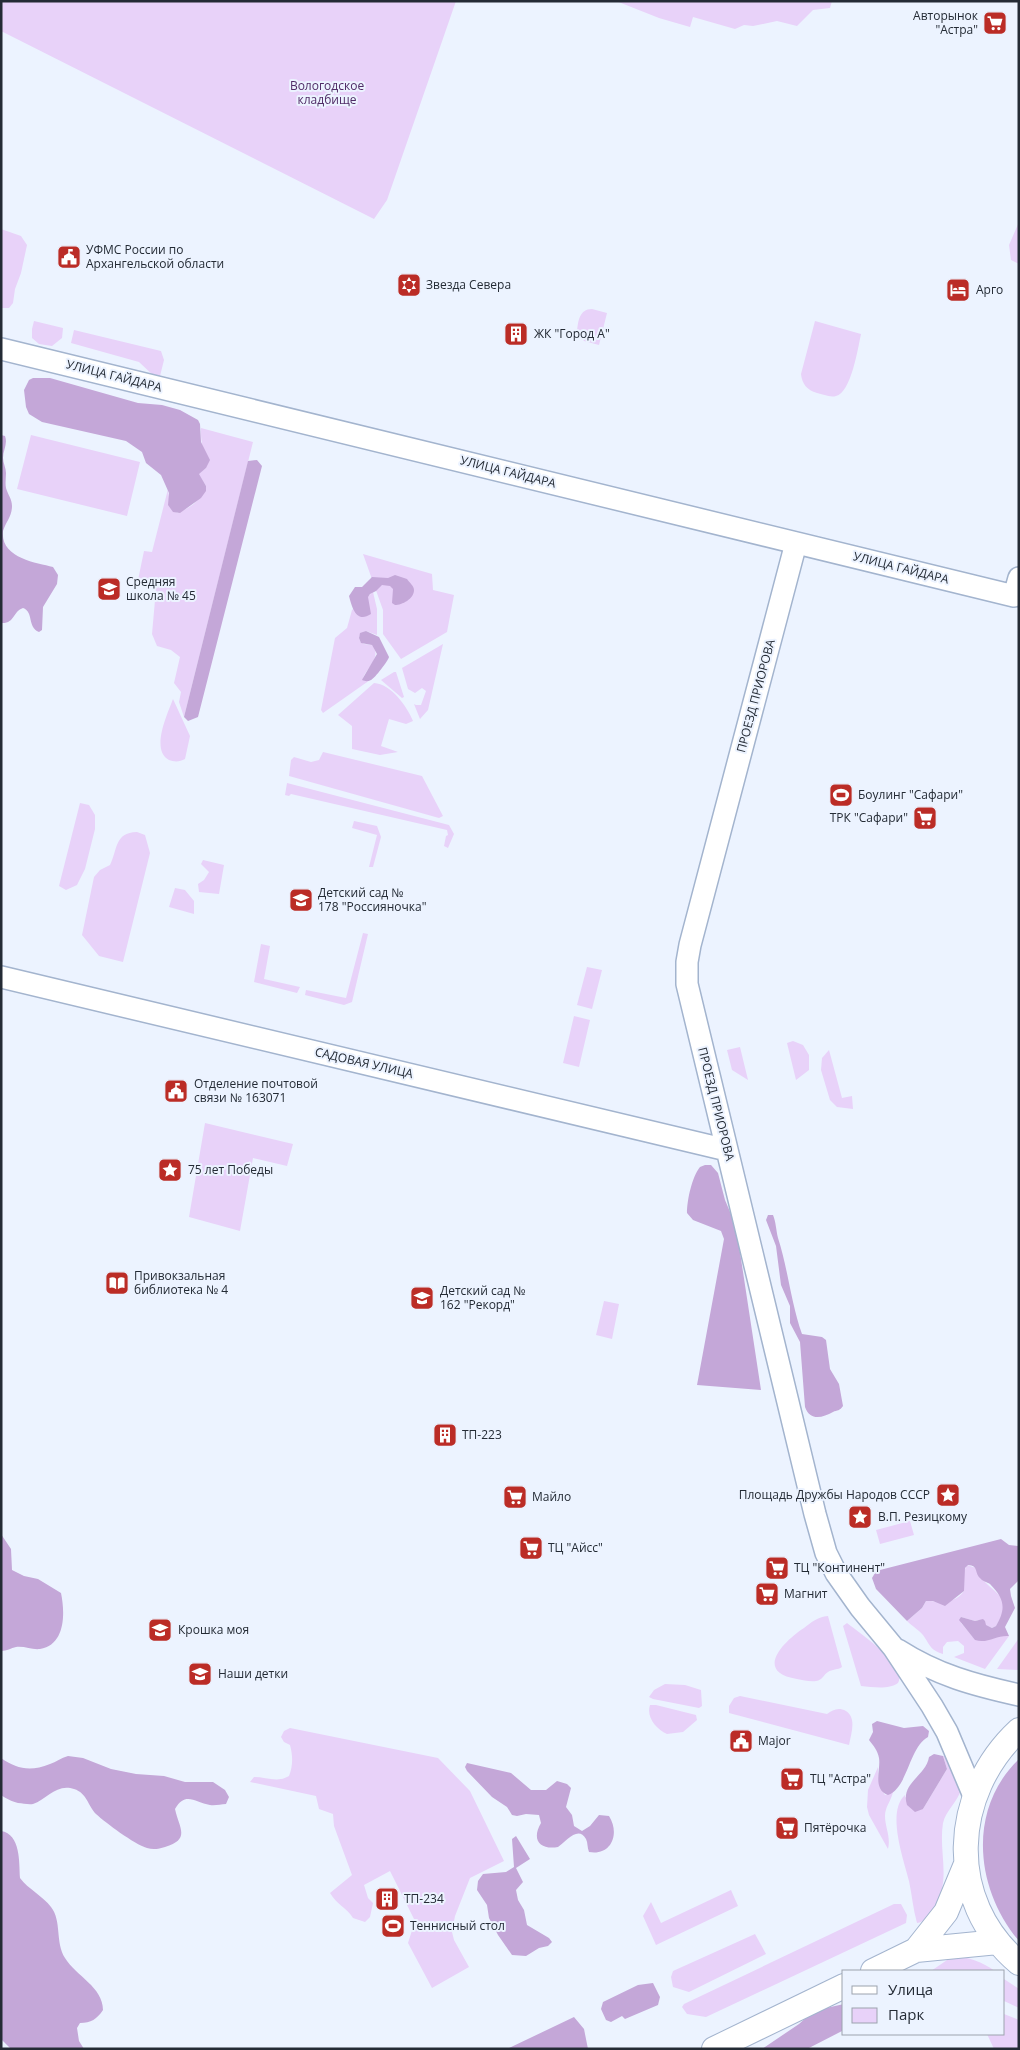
<svg xmlns="http://www.w3.org/2000/svg" width="1020" height="2050" viewBox="0 0 1020 2050" font-family="'Open Sans',sans-serif">
<rect width="100%" height="100%" fill="#ecf3ff"/>
<!-- green -->
<path fill="#e8d2f9" d="M1 1H456L387 200 374 219 1 31Z
M616 1H832L830 8 813 10 797 26 777 21 753 26 744 25 735 29 693 17 690 27 659 18Z
M1019 222V264L1011 260 1009 245Z
M1 229 21 236 27 245 21 273 15 289 13 303 9 308H1Z
M592 309 607 313 599 345 584 341 577 332C578 322 579 309 592 309Z
M34 321 63 328 62 338 52 346 39 344 32 338V329Z
M815 321 861 334C858 348 851 393 836 396 830 398 823 394 817 393 807 390 802 384 801 374Z
M74 330 161 351 164 360 160 376 155 377 139 362 71 343Z
M201 428 253 442 184 717 179 702 181 692 174 683 180 657 171 650 157 646 152 634 156 589 147 587 138 580 144 551 152 552 168 489 169 498 177 513C192 507 199 502 206 486L198 474 206 468C205 454 200 442 201 428Z
M31 435 140 462 127 516 17 489Z
M363 554 432 574 433 590 454 595 447 632 401 659 383 634V610Z
M373 592 377 609V635L366 631 359 636 360 641 364 644 372 645C382 657 368 666 363 678L367 681 370 680 323 713 321 710 335 638 347 628 352 610Z
M443 644 428 710 420 719 414 704 416 705H421L426 691 422 688 415 693 408 689 402 668Z
M394 672H396L404 697 402 698 381 680Z
M374 683C391 684 407 706 413 721L406 724 389 719 381 746 398 752 380 755 352 749V726L338 715Z
M173 699 190 736 185 759C180 762 174 762 169 760 150 750 168 713 173 699Z
M323 752 422 776 443 816 439 818 289 776 291 760 294 757 311 762 319 760Z
M287 783 449 825 454 834 448 848 444 846 446 836 448 835 447 830 291 794 289 796 285 795Z
M80 803 89 805 95 815V829L85 869 77 885 66 890 59 886Z
M354 821 377 826 381 837 373 867H369L377 835 352 828Z
M137 832 145 835 150 853 123 962 99 956 82 935 94 877 100 870 110 865C118 849 114 833 137 832Z
M203 860 224 865 219 894 199 892 198 884 204 880 209 872 201 864Z
M175 888 185 890 194 901V914L169 907Z
M363 933 368 934 352 1002 344 1005 305 995 306 990 346 998Z
M261 944 270 946 264 979 300 987 297 993 254 982Z
M587 967 602 970 592 1009 577 1005Z
M574 1016 590 1020 579 1067 563 1063Z
M793 1041 803 1045 809 1055V1070L796 1080 787 1043Z
M740 1047 748 1080 732 1070 727 1050Z
M829 1050 842 1098 852 1096 853 1109 837 1107 830 1100 821 1070 822 1058Z
M205 1123 293 1144 287 1166 253 1158 240 1231 189 1217Z
M604 1301 619 1304 612 1339 596 1335Z
M910 1521 914 1535 880 1544 876 1530Z
M967 1565 976 1568C983 1592 1019 1592 996 1626L992 1628 985 1625V1621L978 1620 975 1621 961 1617V1623L973 1637 992 1638 998 1635 1009 1636 985 1669 954 1657 964 1653V1646L958 1641 947 1642 943 1647V1654C932 1651 930 1646 925 1638 922 1632 912 1626 907 1621L922 1608 926 1601C941 1601 954 1605 964 1591V1571Z
M828 1616 842 1667C838 1670 832 1669 828 1672 823 1675 823 1680 816 1681 810 1682 803 1680 797 1679 753 1672 784 1641 804 1628 812 1622 817 1617 828 1616Z
M847 1623C860 1633 908 1666 898 1683 888 1690 873 1687 861 1686L843 1626Z
M1019 1638V1670L997 1669Z
M665 1684 685 1685 701 1690 702 1706 699 1708 653 1699 649 1697 654 1690Z
M740 1696 827 1714C833 1710 838 1707 846 1711 857 1718 851 1734 849 1745L729 1713V1706L734 1698Z
M650 1705H656L696 1715 697 1720 683 1732 667 1734C656 1729 646 1717 650 1705Z
M290 1728 438 1758 470 1791 504 1861 470 1878 455 1916 452 1932 454 1940 469 1967 432 1988 408 1943 415 1921 390 1871 364 1885 368 1898 373 1903 370 1917 365 1922 353 1918C347 1908 337 1905 330 1893L352 1875 334 1826 333 1814 319 1809 316 1796 250 1782 254 1777C266 1777 278 1783 289 1776 293 1766 293 1756 290 1745L284 1742 281 1737 284 1731Z
M943 1756H946L953 1776 961 1789C958 1802 946 1810 943 1823 938 1854 953 1882 932 1911 928 1916 924 1922 917 1923 913 1909 912 1895 909 1881 904 1860 886 1812 905 1795V1797L923 1809 947 1769Z
M878 1767C878 1777 879 1787 885 1795L893 1792C891 1801 885 1807 885 1816 885 1827 891 1837 888 1849L869 1815 867 1807 868 1790Z
M731 1890 738 1906 656 1945 643 1916 651 1902 661 1923Z
M894 1904H901L907 1915 906 1923 706 2017 687 2014 682 2007 684 2004Z
M755 1934 766 1954 689 1992 673 1987 671 1977 673 1971Z
M953 1956C969 1957 982 1962 995 1971H931Z
M1004 1979 1019 1989V2008L1004 2001Z
M1004 2014 1019 2020V2049H994L987 2034H1004Z"/>
<!-- forest -->
<path fill="#c4a7d8" d="M33 378H50L138 403 162 405 180 410 198 420 200 424 201 442 210 460 206 468 199 474 206 486V491L201 498 180 513 173 512 168 505 169 493 161 475 146 463 142 452 126 441 42 422 29 414 26 407 24 390 29 380Z
M1 435 5 436C8 444 3 450 3 458 3 463 6 468 6 473 6 478 5 483 6 488 8 495 12 499 12 506 12 516 6 522 3 531 0 558 36 563 53 567L58 575 57 584 43 607 42 630 39 632C27 627 34 612 23 608 13 611 15 624 1 623Z
M257 460 262 466 198 717 188 721 184 717 248 461Z
M395 575 407 579C409 582 414 586 414 590 414 599 402 605 395 605L392 603 393 589 390 586 382 585 376 591 370 594 368 597 371 614C356 624 352 607 349 596L355 587H362L372 577 388 578Z
M366 631 379 637 389 657C388 661 375 678 371 680 367 682 365 681 362 680L363 678 377 654 372 645 361 643 359 638 360 633Z
M705 1165H711L718 1173 725 1200 736 1226 761 1390 697 1385 724 1239 721 1231 693 1220 687 1213C687 1200 692 1177 700 1167Z
M768 1215H773C776 1222 776 1230 778 1238 788 1269 791 1303 802 1334L822 1337 826 1340 830 1369 839 1384 843 1406C840 1411 837 1410 833 1412 822 1418 810 1421 805 1407L800 1342 790 1323V1306L781 1285 776 1246 766 1220Z
M1 1534 11 1549 12 1570 24 1576 38 1579 61 1593C65 1612 66 1645 40 1649 32 1650 25 1646 16 1647 11 1648 7 1651 1 1651Z
M1001 1539 1009 1545 1019 1546V1580L1010 1589 1011 1596 1015 1608 1005 1627 1009 1636C996 1635 988 1644 975 1640L959 1620 961 1617 975 1621 983 1619 985 1621 986 1625 992 1628 996 1626C1006 1609 1005 1599 990 1584 987 1582 982 1581 980 1578 974 1572 979 1566 968 1565L965 1568 964 1591 945 1606 933 1601H926L922 1608 907 1621 876 1589 872 1578 875 1573 880 1570Z
M877 1721 904 1728 923 1726 929 1731 928 1737C909 1747 908 1788 888 1795 872 1789 881 1769 879 1758 878 1751 873 1745 869 1740L873 1732 872 1724Z
M934 1754 943 1756 947 1769 923 1809 915 1812 907 1805C900 1783 926 1776 929 1757Z
M68 1756 83 1758 111 1769 136 1774 164 1776 185 1782H213L225 1790 229 1797 226 1804C221 1804 215 1806 210 1805 195 1802 185 1791 175 1809 179 1828 191 1839 165 1847 159 1849 153 1850 147 1848 134 1844 106 1823 96 1814 88 1806 87 1793 74 1789 57 1783 47 1799 33 1804 28 1805 23 1803 18 1803 11 1801 7 1799 1 1795V1758C17 1769 30 1772 50 1764 56 1762 61 1758 68 1756Z
M1019 1759V1941C975 1889 967 1809 1019 1759Z
M467 1763 511 1773 531 1790H546L557 1781 567 1784 571 1788 566 1807 572 1815 574 1826 582 1831 590 1826 599 1815 609 1816C620 1833 612 1856 589 1852 587 1847 588 1843 586 1839 578 1825 566 1842 558 1847 540 1850 531 1840 541 1823L539 1815 526 1814 517 1816 512 1815 507 1807 492 1797 467 1771 465 1767Z
M1 1831C21 1834 19 1863 20 1878 28 1889 43 1896 51 1907 62 1921 55 1942 65 1958 76 1976 103 1987 103 2010 97 2019 91 2023 80 2023L77 2028 79 2041 84 2049H11L1 2039Z
M516 1836 530 1859 516 1868 523 1882 516 1890 518 1900 524 1910 527 1925 549 1938 552 1942 548 1946 539 1948 526 1956 512 1955 498 1935 489 1918 487 1905 477 1890 478 1881 483 1874 506 1872 514 1867 512 1839Z
M653 1983 660 1997 658 2005 625 2019 622 2016 611 2022 606 2020 601 2009 603 2002 638 1985Z
M844 2004V2030L807 2049H762L799 2024 809 2015 826 2008Z
M574 2017 584 2029 588 2049H507Z"/>
<g fill="none" stroke-linecap="round" stroke-linejoin="round">
<!-- secondary casing -->
<g stroke="#a3b4ce" stroke-width="24">
<path id="secondary" d="M1 349 1014 596 1019 578
M796 543 690 945 687 962V984L815 1514 826 1553 836 1573 860 1607 893 1647 932 1706 947 1732 974 1796
M1 977 727 1150
M898 1650C937 1675 974 1685 1019 1695"/>
</g>
<!-- primary casing -->
<g stroke="#a3b4ce" stroke-width="26">
<path id="primary" d="M1019 1730C951 1793 945 1901 1019 1963
M916 1950 946 1912 966 1864
M873 1971 916 1950 998 1942
M714 2049 844 1986"/>
</g>
<!-- secondary -->
<use href="#secondary" stroke="#fff" stroke-width="21"/>
<!-- primary -->
<use href="#primary" stroke="#fff" stroke-width="24"/>
</g>
<!-- icons -->
<defs>
<g id="supermarket-square" transform="scale(1.25)"><rect x="-9" y="-9" width="18" height="18" rx="4" fill="#bb2c26" stroke="#ecf3ff"/><path d="M-6-5.5h2.5l.6 2H6L4.5 2H-2.5L-4.4-4H-6ZM-1.5 3.2a1.3 1.3 0 1 0 .1 0ZM3 3.2a1.3 1.3 0 1 0 .1 0Z" fill="#fff"/></g>
<g id="civic-square" transform="scale(1.25)"><rect x="-9" y="-9" width="18" height="18" rx="4" fill="#bb2c26" stroke="#ecf3ff"/><path d="M-.6-6.5H3V-4.5H.6V-3L4-1V1h2V6H-6V1h2V-1L-.6-3ZM-1.2 2.5V6h2.4V2.5Z" fill="#fff"/></g>
<g id="synagogue-square" transform="scale(1.25)"><rect x="-9" y="-9" width="18" height="18" rx="4" fill="#bb2c26" stroke="#ecf3ff"/><path d="M0-6.5L5.6 3.2H-5.6ZM0 6.5L5.6-3.2H-5.6Z" fill="#fff"/></g>
<g id="hotel-square" transform="scale(1.25)"><rect x="-9" y="-9" width="18" height="18" rx="4" fill="#bb2c26" stroke="#ecf3ff"/><path d="M-6-4.5h1.5V1H6V5H4.5V3h-9V5H-6ZM-4 0a1.8 1.8 0 1 1 3.6 0ZM.5 0V-2.5h3Q6-2.5 6 0Z" fill="#fff"/></g>
<g id="building-square" transform="scale(1.25)"><rect x="-9" y="-9" width="18" height="18" rx="4" fill="#bb2c26" stroke="#ecf3ff"/><path d="M-4-6H4V6H1V3H-1V6H-4ZM-2.5-4.3h1.7v1.8h-1.7ZM.8-4.3h1.7v1.8H.8ZM-2.5-1h1.7V.8h-1.7ZM.8-1h1.7V.8H.8Z" fill="#fff"/></g>
<g id="school-square" transform="scale(1.25)"><rect x="-9" y="-9" width="18" height="18" rx="4" fill="#bb2c26" stroke="#ecf3ff"/><path d="M0-5L7-2L0 1L-7-2ZM-4 1L0 2.5L4 1V4Q0 6-4 4Z" fill="#fff"/></g>
<g id="stadium-square" transform="scale(1.25)"><rect x="-9" y="-9" width="18" height="18" rx="4" fill="#bb2c26" stroke="#ecf3ff"/><path d="M0-5a6.5 5 0 1 0 0 10a6.5 5 0 1 0 0-10ZM-3.5-1.8h7v3.6h-7Z" fill="#fff"/></g>
<g id="sight-square" transform="scale(1.25)"><rect x="-9" y="-9" width="18" height="18" rx="4" fill="#bb2c26" stroke="#ecf3ff"/><path d="M0-6L1.8-2.2L6-1.7L2.9 1.2L3.7 5.4L0 3.3L-3.7 5.4L-2.9 1.2L-6-1.7L-1.8-2.2Z" fill="#fff"/></g>
<g id="library-square" transform="scale(1.25)"><rect x="-9" y="-9" width="18" height="18" rx="4" fill="#bb2c26" stroke="#ecf3ff"/><path d="M-6-4Q-3-5.5-.7-3.5V5Q-3 3-6 4ZM6-4Q3-5.5 .7-3.5V5Q3 3 6 4Z" fill="#fff"/></g>
</defs>
<g fill-rule="evenodd">
<use href="#supermarket-square" x="995" y="23"/>
<use href="#civic-square" x="69" y="257"/>
<use href="#synagogue-square" x="409" y="285"/>
<use href="#hotel-square" x="958" y="290"/>
<use href="#building-square" x="516" y="334"/>
<use href="#school-square" x="109" y="589"/>
<use href="#stadium-square" x="841" y="795"/>
<use href="#supermarket-square" x="925" y="818"/>
<use href="#school-square" x="301" y="900"/>
<use href="#civic-square" x="176" y="1091"/>
<use href="#sight-square" x="170" y="1170"/>
<use href="#library-square" x="117" y="1283"/>
<use href="#school-square" x="422" y="1298"/>
<use href="#building-square" x="445" y="1435"/>
<use href="#sight-square" x="948" y="1495"/>
<use href="#supermarket-square" x="515" y="1497"/>
<use href="#sight-square" x="860" y="1517"/>
<use href="#supermarket-square" x="531" y="1548"/>
<use href="#supermarket-square" x="777" y="1568"/>
<use href="#supermarket-square" x="767" y="1594"/>
<use href="#school-square" x="160" y="1630"/>
<use href="#school-square" x="200" y="1674"/>
<use href="#civic-square" x="741" y="1741"/>
<use href="#supermarket-square" x="792" y="1779"/>
<use href="#supermarket-square" x="787" y="1828"/>
<use href="#building-square" x="387" y="1899"/>
<use href="#stadium-square" x="393" y="1926"/>
</g>
<g text-anchor="middle" stroke-width="4" stroke-linejoin="round" paint-order="stroke">
<!-- poi labels -->
<g font-size="12" fill="#242b35" stroke="#ecf3ff" text-anchor="start">
<text x="978" y="20" text-anchor="end">Авторынок<tspan x="978" dy="14">"Астра"</tspan></text>
<text x="86" y="254">УФМС России по<tspan x="86" dy="14">Архангельской области</tspan></text>
<text x="426" y="289">Звезда Севера</text>
<text x="976" y="294">Арго</text>
<text x="534" y="338">ЖК "Город А"</text>
<text x="126" y="586">Средняя<tspan x="126" dy="14">школа № 45</tspan></text>
<text x="858" y="799">Боулинг "Сафари"</text>
<text x="908" y="822" text-anchor="end">ТРК "Сафари"</text>
<text x="318" y="897">Детский сад №<tspan x="318" dy="14">178 "Россияночка"</tspan></text>
<text x="194" y="1088">Отделение почтовой<tspan x="194" dy="14">связи № 163071</tspan></text>
<text x="188" y="1174">75 лет Победы</text>
<text x="134" y="1280">Привокзальная<tspan x="134" dy="14">библиотека № 4</tspan></text>
<text x="440" y="1295">Детский сад №<tspan x="440" dy="14">162 "Рекорд"</tspan></text>
<text x="462" y="1439">ТП-223</text>
<text x="930" y="1499" text-anchor="end">Площадь Дружбы Народов СССР</text>
<text x="532" y="1501">Майло</text>
<text x="878" y="1521">В.П. Резицкому</text>
<text x="548" y="1552">ТЦ "Айсс"</text>
<text x="794" y="1572">ТЦ "Континент"</text>
<text x="784" y="1598">Магнит</text>
<text x="178" y="1634">Крошка моя</text>
<text x="218" y="1678">Наши детки</text>
<text x="758" y="1745">Major</text>
<text x="810" y="1783">ТЦ "Астра"</text>
<text x="804" y="1832">Пятёрочка</text>
<text x="404" y="1903">ТП-234</text>
<text x="410" y="1930">Теннисный стол</text>
</g>
<!-- park labels -->
<g font-size="12" fill="#4f2b66" stroke="#ecf3ff">
<text x="327" y="90">Вологодское<tspan x="327" dy="14">кладбище</tspan></text>
</g>
<!-- street labels -->
<g font-size="12" fill="#242b35" stroke="#ecf3ff">
<text transform="translate(114 376) rotate(14)" y="4">УЛИЦА ГАЙДАРА</text>
<text transform="translate(508 472) rotate(14)" y="4">УЛИЦА ГАЙДАРА</text>
<text transform="translate(901 568) rotate(14)" y="4">УЛИЦА ГАЙДАРА</text>
<text transform="translate(756 696) rotate(-75)" y="4">ПРОЕЗД ПРИОРОВА</text>
<text transform="translate(364 1063) rotate(13)" y="4">САДОВАЯ УЛИЦА</text>
<text transform="translate(716 1104) rotate(76)" y="4">ПРОЕЗД ПРИОРОВА</text>
</g>
</g>
<!-- border -->
<rect width="1020" height="2050" fill="none" stroke="#242b35" stroke-width="5"/>
<!-- legend -->
<rect x="842" y="1970" width="162" height="65" fill="#ecf3ff" stroke="#9ca3ae"/>
<rect x="852" y="1986" width="25" height="8" fill="#ffffff" stroke="#9ca3ae"/>
<text x="888" y="1995" font-size="15" fill="#242b35">Улица</text>
<rect x="852" y="2008" width="25" height="15" fill="#e8d2f9" stroke="#9ca3ae"/>
<text x="888" y="2020" font-size="15" fill="#242b35">Парк</text>
</svg>
